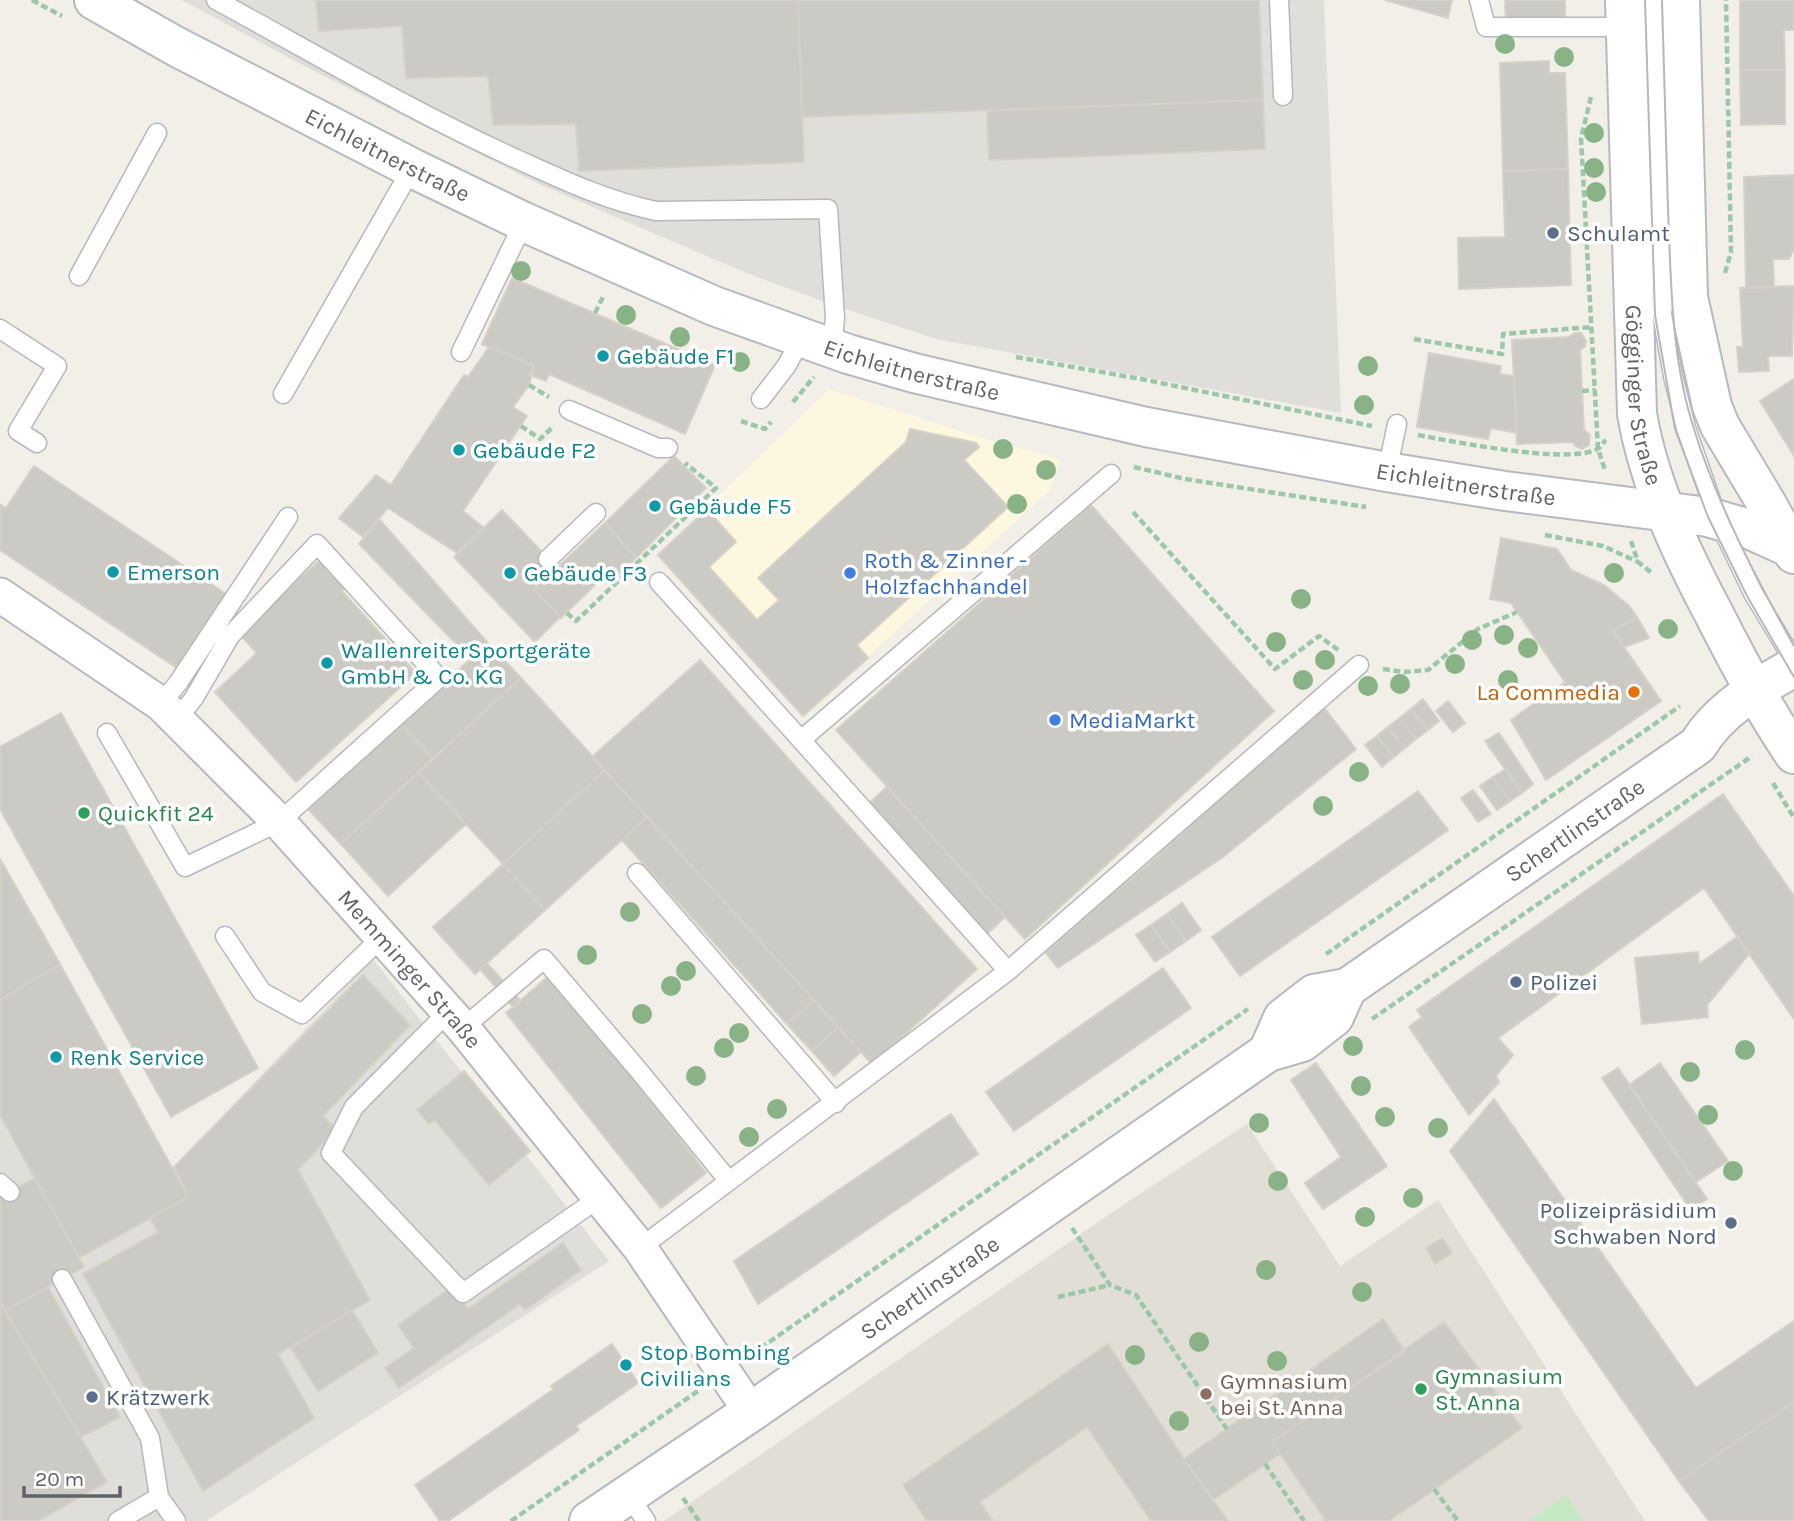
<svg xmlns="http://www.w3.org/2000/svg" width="1794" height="1521" viewBox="0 0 1794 1521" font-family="Karla,sans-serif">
<rect width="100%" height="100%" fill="#f1efe8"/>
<!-- commercial -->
<path fill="#fef7e0" d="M829 389 982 438 1060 459 1050 490 803 716 658 555Z"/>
<!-- industrial -->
<path fill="#e0deda" d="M182 0H1324L1341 413 936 339 833 305 749 274 541 185 310 69Z
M0 859 173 1167 373 959 609 1261 206 1521H0Z"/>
<!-- education -->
<path fill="#e1ded6" d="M1247 1124 1340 1266 1438 1200 1645 1521H664L1126 1203Z"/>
<!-- green -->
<path fill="#c5e8c5" d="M1566 1495 1584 1521H1529Z"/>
<!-- building -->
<path fill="#cccac5" stroke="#d6d1c6" stroke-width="2" d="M316 0H798L804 162 579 171 576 124 493 125 488 76 406 78 402 26 319 31Z
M798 0H1259L1263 100 802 117Z
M1385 0H1452L1448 18Z
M1505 0H1565V18L1506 20Z
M1740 0H1794V30H1784L1785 70H1740Z
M1549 61V73H1565L1568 169 1503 171 1500 63Z
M1740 70H1785V124L1741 125Z
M1263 100 1265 149 989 160 987 111Z
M1568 169 1571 285 1459 289 1458 238 1505 237 1503 171Z
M1794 175V249L1789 259H1773L1774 287 1746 288 1744 177Z
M512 278 715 365 685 434 549 374 546 381 530 375 534 365 482 344Z
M1794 286 1792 356H1768L1769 371 1739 372 1737 347H1743L1740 288Z
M1575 333H1581L1586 341 1585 347 1580 350 1584 430 1590 435 1589 445 1582 449 1575 446 1573 442 1517 444 1512 340 1569 337Z
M489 347 534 365 529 385 513 407 527 416 463 511 484 528 457 553 388 508 363 537 339 518 376 475 391 485 464 375 468 377Z
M1429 353 1501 366 1500 374 1514 376 1517 433 1491 428 1488 439 1417 427Z
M1794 379V456L1760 401Z
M910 429 976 443 979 447 964 460 1008 507 857 645 868 658 803 716 658 555 707 509 736 542 709 567 757 620 779 600 758 578 906 442Z
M674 456 706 488 636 558 605 523Z
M34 466 226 594 177 668 0 550V504L6 508Z
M1091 505 1274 711 1025 939 836 730Z
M502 510 557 568 534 589 560 617 535 642 454 557Z
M379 519 488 643 471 659 359 544Z
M605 523 636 558 616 577 610 570 561 618 534 589Z
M1501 538 1557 549 1571 570 1604 585 1629 606 1637 617 1613 631 1661 701 1546 780 1511 720 1565 682 1511 603 1490 599Z
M323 557 348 586 342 591 416 673 296 782 215 692 257 653 239 634Z
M1637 617 1649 638 1624 647 1613 631Z
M488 643 521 678 433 759 401 723Z
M700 660 977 969 872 1064 592 757Z
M521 678 605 770 503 864 418 772Z
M1423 699 1439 721 1428 730 1411 709Z
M1448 701 1465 723 1453 732 1436 711Z
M1322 705 1356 749 1223 857 1058 968 1046 953 1089 913 1144 868Z
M1411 709 1428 730 1416 739 1400 718Z
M61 713 258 1068 171 1117 0 809V747Z
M1400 718 1416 739 1405 748 1388 727Z
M401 723 433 759 341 844 308 809Z
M1388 727 1405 748 1394 757 1377 736Z
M1499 733 1533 784 1522 793 1485 741Z
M1377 736 1394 757 1382 767 1365 745Z
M1506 769 1522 793 1510 801 1493 777Z
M605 770 647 817 545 910 503 864Z
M418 772 466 824 388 896 341 844Z
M1493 777 1510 801 1497 810 1480 786Z
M887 787 1005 917 986 935 868 804Z
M1473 790 1491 814 1478 822 1461 798Z
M1418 791 1448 830 1240 976 1212 937Z
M1723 794 1794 896V1019L1704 888 1498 1038 1513 1055 1496 1076 1499 1082 1469 1115 1409 1027 1422 1017 1417 1010Z
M647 817 814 1000 787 1024 622 840Z
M0 859 60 964 0 1000Z
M503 864 545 910 475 974 433 927Z
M1182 903 1201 930 1186 941 1167 914Z
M1167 914 1186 941 1170 952 1151 925Z
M1151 925 1170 952 1155 962 1136 935Z
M1737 937 1749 954 1707 1005 1708 1017 1642 1024 1635 958 1698 952 1699 964Z
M487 963 521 1001 513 1007 480 969Z
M60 964 188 1197 79 1258 0 1115V1000Z
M1163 968 1191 1008 1014 1131 986 1092Z
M552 973 706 1173 661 1208 506 1013Z
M363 975 410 1025 323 1116 336 1129 298 1170 370 1300 278 1354 314 1418 203 1491 83 1274 158 1232 150 1218 188 1197 174 1167Z
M814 1000 838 1027 812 1051 787 1024Z
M838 1027 861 1052 834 1076 812 1051Z
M1316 1063 1387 1166 1323 1209 1305 1183 1341 1157 1291 1080Z
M1660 1063 1728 1161 1696 1182 1629 1085Z
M1618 1068 1707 1199 1691 1210 1602 1078Z
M464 1071 530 1151 489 1185 435 1120 429 1124 417 1110Z
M1494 1099 1696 1388 1794 1321V1402L1679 1481 1450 1151Z
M951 1114 978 1154 758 1304 734 1261Z
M35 1178 84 1267 5 1311 0 1302V1197Z
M1442 1238 1452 1253 1435 1264 1426 1248Z
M563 1243 581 1270 525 1310 520 1304 399 1388 385 1368 414 1348 398 1325 452 1287 468 1309Z
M48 1287 120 1417 81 1437 5 1311Z
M0 1302 107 1482 38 1521H0Z
M352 1310 378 1353 318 1391 291 1348Z
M1383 1319 1405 1351 1272 1442 1280 1454 1213 1500 1184 1459Z
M1444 1322 1522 1428 1389 1521H1326L1272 1442Z
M612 1344 638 1383 576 1426 579 1430 448 1521H440L415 1485 554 1389 551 1386Z
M1108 1344 1184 1459 1228 1521H1151L1087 1427 980 1502 993 1521H927L903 1485Z
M1794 1402V1521H1709L1679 1481Z"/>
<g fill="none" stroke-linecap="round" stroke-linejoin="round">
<!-- service casing -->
<g stroke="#b5b8bc" stroke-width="21">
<path id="service" d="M216 0C317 55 416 114 521 161 565 181 608 201 656 211L828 209 835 318 832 348
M1279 0 1283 96
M1479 0 1486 27H1626
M1652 0 1662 314 1673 376 1686 428 1718 520 1753 593 1794 661
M79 276 157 133
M0 329 57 366 18 431 37 443
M461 352 524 222
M283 394 412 168
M761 399 787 365 802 337
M569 410 658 448H668
M1387 472 1397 424
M548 559 596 513
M659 582 801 740
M161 704 178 683 288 517
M107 733 185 867 279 822 439 678 317 544 230 636 194 698 178 718
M637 873 836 1103
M225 936 262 992 302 1014 381 938
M1008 971 801 740 1111 474
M448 1012 354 1107 331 1153 463 1293 599 1198
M463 1028 544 959 640 1072 728 1180
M0 1183 10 1192
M640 1248 1008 971 1359 665
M62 1279 150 1438 159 1497 176 1521
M629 1496 646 1521
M118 1521 159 1497"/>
</g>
<!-- minor casing -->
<g stroke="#b5b8bc" stroke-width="37">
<g id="minor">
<path id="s1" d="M0 595 161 704 279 822 463 1028 640 1248 751 1412"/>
</g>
</g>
<!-- tertiary casing -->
<g stroke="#b5b8bc" stroke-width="42">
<g id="tertiary">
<path id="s2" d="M1268 1052 1283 1018 1314 994 1347 988 1698 745C1719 709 1759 687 1794 667"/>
<path id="s3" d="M589 1521 751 1412 1268 1052 1302 1042 1334 1017 1347 988"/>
</g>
</g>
<!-- secondary casing -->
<g stroke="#b6babf" stroke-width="42">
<g id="secondary">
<path id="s4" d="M94 0 177 47 412 168 524 222 714 306 848 354 914 373 1146 427 1387 472 1505 491 1708 517 1749 529 1791 548"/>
<path id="s5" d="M1625 0 1637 414C1649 484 1681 552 1714 614 1738 662 1764 709 1794 754"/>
<path d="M1680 0 1688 297 1712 406 1720 426 1768 506 1794 554"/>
</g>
</g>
<!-- path -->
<path stroke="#9cc7a9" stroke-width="4.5" stroke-dasharray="7 3.5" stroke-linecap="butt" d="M32 0 62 16
M1591 97 1581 138 1598 449 1605 470
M1725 273 1731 252 1726 0
M595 313 604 295
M1414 339 1502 354 1503 334 1592 327
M1016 357 1141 379 1372 426
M529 385 549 397
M1582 391 1595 390
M793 402 814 377
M741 421 765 429 771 422
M521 426 540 439 553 427
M1418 435C1451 441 1573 466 1599 448 1602 446 1603 442 1606 440
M1134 467 1185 479 1366 507
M1133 512 1275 669 1319 636 1341 652
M1545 535 1603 546 1638 562
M1631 541 1638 562 1652 573
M567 613 576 621 716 488 685 463
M1383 669 1404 672 1428 670 1478 629 1517 612
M1773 783 1794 818
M1326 954 1680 706
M1372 1019 1752 756
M1072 1228 1110 1285 1136 1295 1227 1429
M1058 1297 1110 1285
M752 1354 1248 1009
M1265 1464 1304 1521
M1434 1489 1458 1521
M683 1498 699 1521
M511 1521 698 1391"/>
<!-- service -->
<use href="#service" stroke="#fff" stroke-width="18"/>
<!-- minor -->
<use href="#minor" stroke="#fff" stroke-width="33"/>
<!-- tertiary -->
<use href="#tertiary" stroke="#fff" stroke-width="38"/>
<!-- secondary -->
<use href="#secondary" stroke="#fff" stroke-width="38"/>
<!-- tram -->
<path stroke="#b6b7b8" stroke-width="2" d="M1645 0 1655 315 1675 429 1708 517 1747 596 1794 677
M1662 0C1664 69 1666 138 1668 208 1671 282 1671 358 1694 429 1718 506 1755 576 1794 646"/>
</g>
<!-- trees -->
<g fill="#89b387">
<circle cx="1505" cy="44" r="10"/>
<circle cx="1564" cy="57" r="10"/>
<circle cx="1594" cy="133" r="10"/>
<circle cx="1594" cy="168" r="10"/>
<circle cx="1596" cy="192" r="10"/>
<circle cx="521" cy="271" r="10"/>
<circle cx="626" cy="315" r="10"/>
<circle cx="680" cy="337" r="10"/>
<circle cx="740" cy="362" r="10"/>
<circle cx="1368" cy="366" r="10"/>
<circle cx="1364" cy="405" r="10"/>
<circle cx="1003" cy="449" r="10"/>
<circle cx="1046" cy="470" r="10"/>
<circle cx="1017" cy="504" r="10"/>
<circle cx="1614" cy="573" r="10"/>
<circle cx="1301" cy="599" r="10"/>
<circle cx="1668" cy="629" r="10"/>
<circle cx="1504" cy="635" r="10"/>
<circle cx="1472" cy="640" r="10"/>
<circle cx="1276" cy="642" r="10"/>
<circle cx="1528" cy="648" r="10"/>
<circle cx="1325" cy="660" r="10"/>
<circle cx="1455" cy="664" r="10"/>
<circle cx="1303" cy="680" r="10"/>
<circle cx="1508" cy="680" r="10"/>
<circle cx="1400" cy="684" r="10"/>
<circle cx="1368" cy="686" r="10"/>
<circle cx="1359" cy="772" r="10"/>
<circle cx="1323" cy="806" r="10"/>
<circle cx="630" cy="912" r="10"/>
<circle cx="587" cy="955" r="10"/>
<circle cx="686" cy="971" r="10"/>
<circle cx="671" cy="986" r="10"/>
<circle cx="642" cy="1014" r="10"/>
<circle cx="739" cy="1033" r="10"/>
<circle cx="1353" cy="1046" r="10"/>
<circle cx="724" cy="1048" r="10"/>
<circle cx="1745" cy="1050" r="10"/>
<circle cx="1690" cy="1072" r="10"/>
<circle cx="696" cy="1076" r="10"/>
<circle cx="1361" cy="1086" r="10"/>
<circle cx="777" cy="1109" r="10"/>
<circle cx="1708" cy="1115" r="10"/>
<circle cx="1385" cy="1117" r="10"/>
<circle cx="1259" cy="1123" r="10"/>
<circle cx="1438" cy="1128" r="10"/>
<circle cx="749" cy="1137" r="10"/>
<circle cx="1733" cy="1171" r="10"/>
<circle cx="1278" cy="1181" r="10"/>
<circle cx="1413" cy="1198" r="10"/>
<circle cx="1365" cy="1217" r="10"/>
<circle cx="1266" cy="1270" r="10"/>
<circle cx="1362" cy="1292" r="10"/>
<circle cx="1199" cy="1342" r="10"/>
<circle cx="1135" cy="1355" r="10"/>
<circle cx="1277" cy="1361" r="10"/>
<circle cx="1179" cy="1421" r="10"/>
</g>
<!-- markers -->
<g fill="#5c6f8a" stroke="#fff" stroke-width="2.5">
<circle cx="1553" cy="233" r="7"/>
<circle cx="1516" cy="982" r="7"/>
<circle cx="1731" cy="1223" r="7"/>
<circle cx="92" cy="1397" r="7"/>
</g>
<g fill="#0f9aa8" stroke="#fff" stroke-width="2.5">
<circle cx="603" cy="356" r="7"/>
<circle cx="459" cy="450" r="7"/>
<circle cx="655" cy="506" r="7"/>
<circle cx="113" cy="572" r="7"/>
<circle cx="510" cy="573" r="7"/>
<circle cx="327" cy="663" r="7"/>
<circle cx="56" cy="1057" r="7"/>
<circle cx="626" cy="1365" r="7"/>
</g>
<g fill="#3f7fe0" stroke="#fff" stroke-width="2.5">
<circle cx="850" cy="573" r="7"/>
<circle cx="1055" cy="720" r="7"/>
</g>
<circle fill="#e8710a" stroke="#fff" stroke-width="2.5" cx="1634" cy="692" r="7"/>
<g fill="#2e9e5b" stroke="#fff" stroke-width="2.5">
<circle cx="84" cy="813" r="7"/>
<circle cx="1421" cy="1389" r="7"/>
</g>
<circle fill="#8d6e63" stroke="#fff" stroke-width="2.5" cx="1206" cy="1394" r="7"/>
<g text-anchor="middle" stroke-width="7" stroke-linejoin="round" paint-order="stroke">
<!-- street labels -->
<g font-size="23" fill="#5f6368" stroke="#fff">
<text dy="8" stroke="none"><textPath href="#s4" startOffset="332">Eichleitnerstraße</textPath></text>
<text dy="8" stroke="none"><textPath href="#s4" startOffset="900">Eichleitnerstraße</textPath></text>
<text dy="8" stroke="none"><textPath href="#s5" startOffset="396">Gögginger Straße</textPath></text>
<text dy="8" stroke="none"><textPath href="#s4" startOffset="1466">Eichleitnerstraße</textPath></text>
<text dy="8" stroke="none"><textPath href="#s2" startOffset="387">Schertlinstraße</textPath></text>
<text dy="8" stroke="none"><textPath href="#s1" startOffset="558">Memminger Straße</textPath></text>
<text dy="8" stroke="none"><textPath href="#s3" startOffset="413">Schertlinstraße</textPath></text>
</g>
<!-- service labels -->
<g font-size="23" fill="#4e5e75" stroke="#fff" text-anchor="start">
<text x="1567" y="241">Schulamt</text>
<text x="1530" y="990">Polizei</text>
<text x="1717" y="1218" text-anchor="end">Polizeipräsidium<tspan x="1717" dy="26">Schwaben Nord</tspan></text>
<text x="106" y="1405">Krätzwerk</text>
</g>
<!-- culture labels -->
<g font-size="23" fill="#0d838f" stroke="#fff" text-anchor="start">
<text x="617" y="364">Gebäude F1</text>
<text x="473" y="458">Gebäude F2</text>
<text x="669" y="514">Gebäude F5</text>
<text x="127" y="580">Emerson</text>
<text x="524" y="581">Gebäude F3</text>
<text x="341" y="658">WallenreiterSportgeräte<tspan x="341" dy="26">GmbH &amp; Co. KG</tspan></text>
<text x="70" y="1065">Renk Service</text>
<text x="640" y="1360">Stop Bombing<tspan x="640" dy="26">Civilians</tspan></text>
</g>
<!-- shop labels -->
<g font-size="23" fill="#366cbe" stroke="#fff" text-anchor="start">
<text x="864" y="568">Roth &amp; Zinner -<tspan x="864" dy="26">Holzfachhandel</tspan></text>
<text x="1069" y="728">MediaMarkt</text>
</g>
<!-- food labels -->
<g font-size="23" fill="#c56008" stroke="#fff" text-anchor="end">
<text x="1620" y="700">La Commedia</text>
</g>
<!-- leisure labels -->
<g font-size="23" fill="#27864d" stroke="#fff" text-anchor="start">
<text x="98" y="821">Quickfit 24</text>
<text x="1435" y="1384">Gymnasium<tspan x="1435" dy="26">St. Anna</tspan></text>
</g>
<!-- education labels -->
<g font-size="23" fill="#785e54" stroke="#fff" text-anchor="start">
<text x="1220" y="1389">Gymnasium<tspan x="1220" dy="26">bei St. Anna</tspan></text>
</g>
</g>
<!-- scale -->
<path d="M24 1486v10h96v-10" fill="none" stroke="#5f6368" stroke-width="3.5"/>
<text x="35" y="1486" font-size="21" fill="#5f6368" stroke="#ffffff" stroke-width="5" paint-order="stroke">20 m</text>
</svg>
